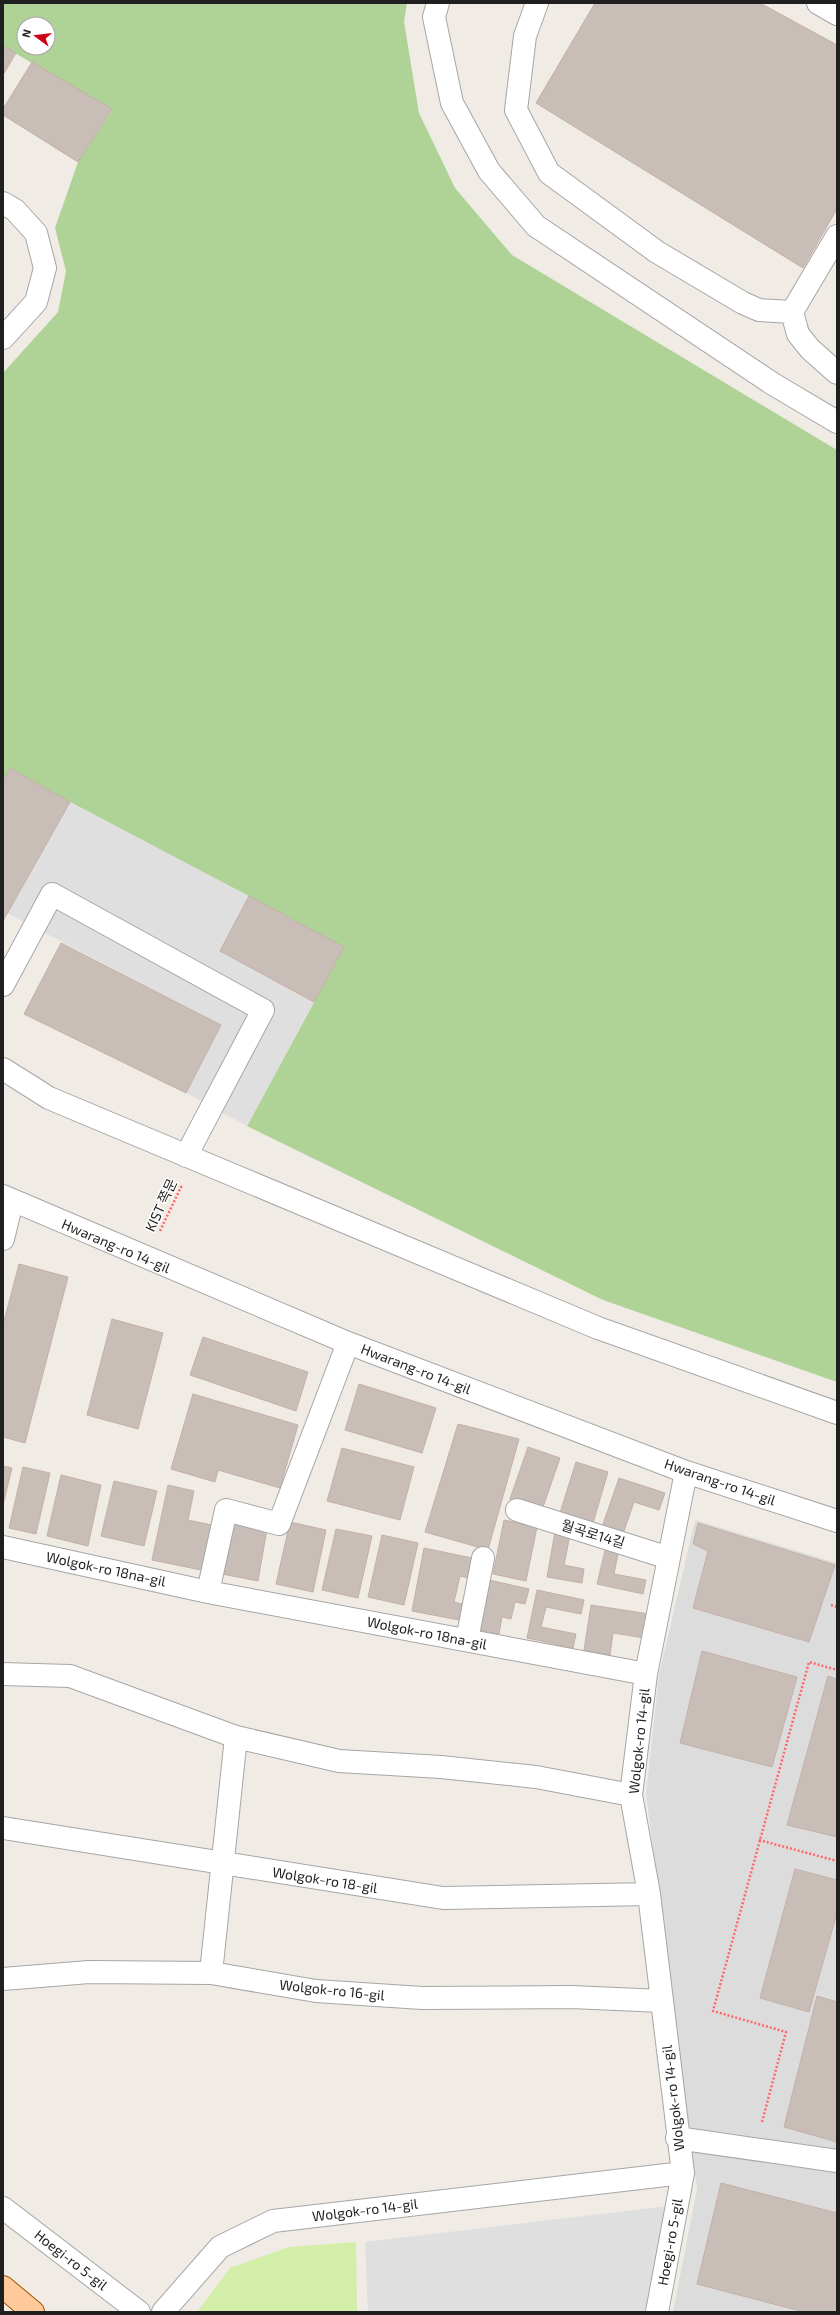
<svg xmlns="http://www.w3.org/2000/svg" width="840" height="2315" viewBox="0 0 840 2315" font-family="'Exo 2','Noto Sans KR',sans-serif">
<rect width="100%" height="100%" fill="#f1ebe5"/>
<!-- residential -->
<path fill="#dddcdc" d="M695 1520 837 1563V2312H673L697 2189 646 1794 659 1675Z"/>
<!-- grass -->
<path fill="#d2eea8" d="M356 2242 357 2312H197L230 2268 289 2247Z"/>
<!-- forest -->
<path fill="#afd397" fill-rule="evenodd" d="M3 3H407L404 22 419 113 455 188 512 255 837 450V1382L603 1300 247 1126 344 947 70 802 10 768 3 780V373L58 312 66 271 55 228 78 162 112 110 3 46ZM24 24H48V48H24Z"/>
<!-- parking -->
<path fill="#dfdfdf" d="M70 802 249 896 221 951 314 1002 247 1126 186 1093 221 1025 7 913Z
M668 2206 645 2312H368L365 2242Z"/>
<!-- building -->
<path fill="#c9bdb8" stroke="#c3b0a6" d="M595 3H760L837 45V209L803 268 536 103Z
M3 46 16 53 3 75Z
M32 62 112 109 78 162 3 115V109Z
M10 768 70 802 3 921V780Z
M249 896 344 947 314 1002 220 951Z
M61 943 221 1025 186 1093 24 1014Z
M19 1264 68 1277 25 1443 3 1437V1325Z
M112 1319 163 1333 138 1429 87 1415Z
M203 1337 308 1372 296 1411 190 1375Z
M359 1384 436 1408 422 1453 345 1430Z
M193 1394 298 1425 280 1488 218 1470 215 1482 171 1469Z
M458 1424 519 1439 488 1550 425 1532Z
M528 1447 560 1458 542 1510 510 1499Z
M342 1448 414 1467 400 1520 327 1501Z
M576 1462 608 1472 591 1530 558 1519Z
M3 1466 12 1468 3 1505Z
M23 1467 50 1473 36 1534 9 1528Z
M61 1475 101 1485 88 1546 47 1536Z
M619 1478 665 1493 659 1510 634 1502 623 1534 602 1527Z
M114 1481 157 1491 144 1546 101 1536Z
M168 1485 194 1491 188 1520 216 1526 206 1571 152 1560Z
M504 1520 537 1527 526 1581 493 1574Z
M231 1522 267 1529 258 1581 222 1574Z
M290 1522 326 1530 313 1592 276 1584Z
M698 1523 835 1565 809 1642 693 1608 708 1551 693 1544Z
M336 1529 372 1536 358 1598 322 1590Z
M555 1532 570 1535 564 1565 584 1569 582 1583 547 1577Z
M382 1535 418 1543 404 1605 368 1597Z
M606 1546 619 1549 614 1574 646 1580 643 1594 597 1584Z
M424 1548 472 1558 468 1578 460 1576 454 1602 462 1604 459 1620 412 1611Z
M489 1580 529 1589 525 1604 515 1602 511 1619 502 1617 499 1634 478 1630Z
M537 1590 584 1600 581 1614 546 1607 541 1627 576 1634 573 1648 527 1638Z
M591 1605 649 1614 645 1638 613 1633 610 1655 584 1650Z
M702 1651 797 1677 772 1767 680 1743Z
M828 1676 837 1679V1837L787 1825Z
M795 1869 837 1880V1913L809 2012 760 1998Z
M817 1996 837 2002V2142L784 2127Z
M721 2183 837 2213V2312H804L697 2284Z"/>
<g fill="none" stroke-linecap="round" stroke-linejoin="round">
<!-- minor casing -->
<g stroke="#a6a6a6" stroke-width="24">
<path id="minor" d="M438 3 434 17 452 103 489 171 536 226 773 384 837 422
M537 3 525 36 516 110 549 173 657 252 743 303 759 310 792 312
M818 3 837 14
M3 203 15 210 36 233 45 268 36 302 3 338
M837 236 792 312 798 334 810 349 837 373
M3 985 52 894 263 1010 186 1156
M3 1069 49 1098 598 1328 837 1413
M3 1196 348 1343 686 1472 837 1521
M3 1239 12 1202
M517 1510 669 1558
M3 1547 208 1592 646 1674
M208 1592 226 1510 279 1524 348 1343
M467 1640 483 1558
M3 1674 70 1676 236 1737 339 1761 441 1767 536 1777 631 1795
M3 1828 443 1898 649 1894
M211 1973 236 1737
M3 1979 89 1972 211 1973 316 1991 422 1998 571 1997 662 2001
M677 2138 837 2161
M3 2208 139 2312
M163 2312 220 2247 273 2221 683 2173
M657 2312 683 2173 649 1894 631 1795 646 1674 686 1472"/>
</g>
<!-- major casing -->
<g stroke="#9a5700" stroke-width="24">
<path id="major" d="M3 2287 33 2312"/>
</g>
<!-- path -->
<path stroke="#ff6768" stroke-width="2.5" stroke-dasharray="2 2" stroke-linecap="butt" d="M160 1231 182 1185
M831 1605 837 1607
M759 1840 837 1861
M762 2122 786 2032 713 2011 809 1662 837 1670"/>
<!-- minor -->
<use href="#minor" stroke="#fff" stroke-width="22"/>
<!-- major -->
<use href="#major" stroke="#ffc99b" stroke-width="22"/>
</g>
<g text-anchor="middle" stroke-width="3" stroke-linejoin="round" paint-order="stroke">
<!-- street labels -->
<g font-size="14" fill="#1f1f1f" stroke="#fff">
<text transform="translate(161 1205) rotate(-65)" y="5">KIST 쪽문</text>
<text transform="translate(116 1246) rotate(23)" y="5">Hwarang-ro 14-gil</text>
<text transform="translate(416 1369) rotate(21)" y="5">Hwarang-ro 14-gil</text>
<text transform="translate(720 1482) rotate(19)" y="5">Hwarang-ro 14-gil</text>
<text transform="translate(593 1534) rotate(17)" y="5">월곡로14길</text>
<text transform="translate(106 1569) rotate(12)" y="5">Wolgok-ro 18na-gil</text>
<text transform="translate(427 1633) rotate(11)" y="5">Wolgok-ro 18na-gil</text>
<text transform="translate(639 1741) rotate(-84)" y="5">Wolgok-ro 14-gil</text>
<text transform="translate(325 1880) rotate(9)" y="5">Wolgok-ro 18-gil</text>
<text transform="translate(332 1990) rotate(6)" y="5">Wolgok-ro 16-gil</text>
<text transform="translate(673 2098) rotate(-97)" y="5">Wolgok-ro 14-gil</text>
<text transform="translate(365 2210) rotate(-7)" y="5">Wolgok-ro 14-gil</text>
<text transform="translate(670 2242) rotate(-80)" y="5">Hoegi-ro 5-gil</text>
<text transform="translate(71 2260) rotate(38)" y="5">Hoegi-ro 5-gil</text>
</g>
</g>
<!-- border -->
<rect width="840" height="2315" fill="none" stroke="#1f1f1f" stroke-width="8"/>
<!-- north arrow -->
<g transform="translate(36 36) rotate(285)"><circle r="19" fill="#ffffff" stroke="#a5a5a5"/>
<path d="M0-3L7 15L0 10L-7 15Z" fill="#ce0016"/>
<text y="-6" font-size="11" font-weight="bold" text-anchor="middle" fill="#1f1f1f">N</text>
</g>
</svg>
